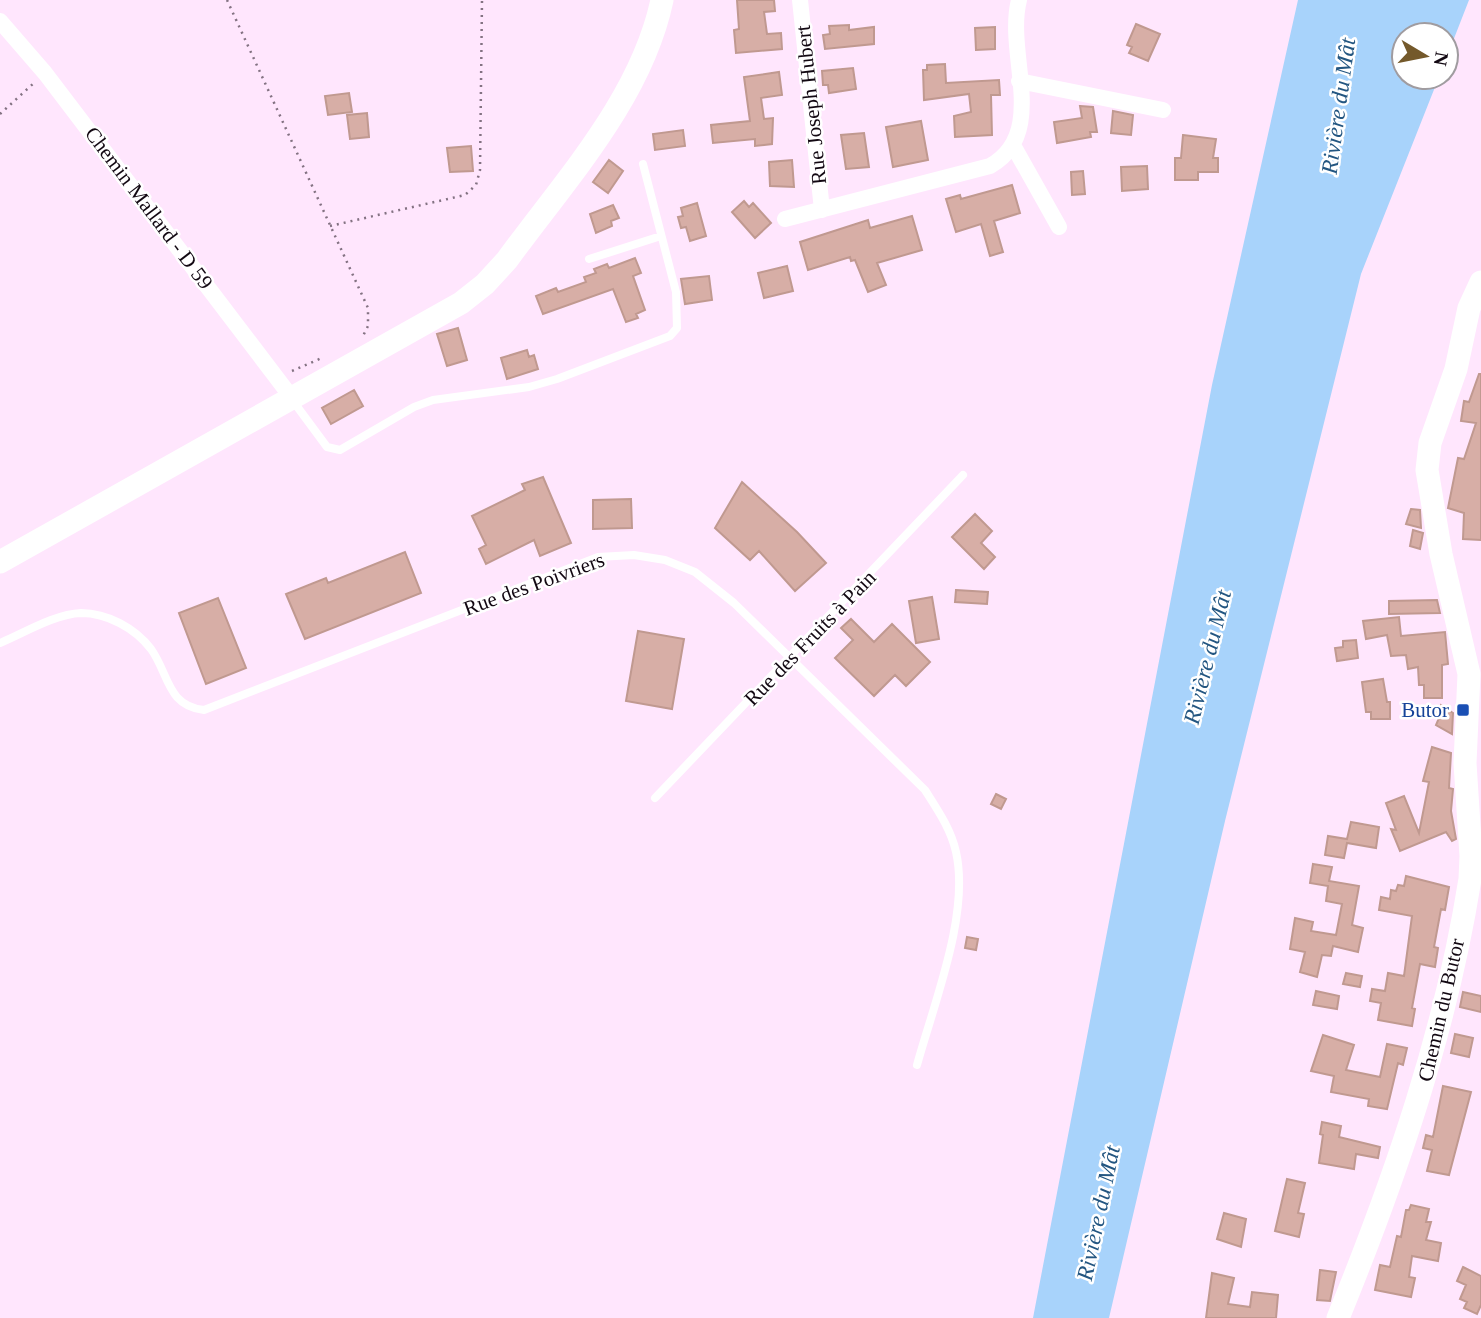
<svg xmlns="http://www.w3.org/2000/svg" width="1481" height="1318" viewBox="0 0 1481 1318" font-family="Georgia,serif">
<rect width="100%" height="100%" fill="#ffe6fd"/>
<!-- water -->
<path fill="#a8d3fb" d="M1298 0H1469L1446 59V35H1404V77H1439L1361 274 1225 821 1109 1318H1033L1212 385Z"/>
<!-- building -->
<path fill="#d7aea6" stroke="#c09990" stroke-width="2" d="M737 0H774L775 11 764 12 767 34 781 33 782 49 736 53 734 30 739 29Z
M1136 24 1160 34 1148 61 1129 53 1132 47 1127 45Z
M849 25V30L874 27V44L825 49 823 35 830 34 829 26Z
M995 27V49L976 50 975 28Z
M945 64 946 83 999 80 1000 95H991L992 135 955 137 954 116 971 112 969 94 924 100 923 70H927V65Z
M853 68 856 89 829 93 828 85H823L822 71Z
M779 72 782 95 761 98 764 119 773 118 772 144 755 146V139L713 143 711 125 750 121 744 77Z
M349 93 352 112 328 115 325 96Z
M1080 106 1093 107 1097 132H1090L1091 137 1057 143 1054 122 1082 118Z
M1113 111 1133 115 1131 135 1111 133Z
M367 113 369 137 350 139 347 115Z
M921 121 928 160 893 167 886 127Z
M683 130 685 146 655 150 653 134Z
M864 133 869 167 846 169 841 135Z
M1183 135 1216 139 1213 158H1218V172H1198V180H1175V158H1181Z
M471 146 473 171 450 172 447 148Z
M609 160 623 171 608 193 593 182Z
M792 160 794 187 770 186 769 162Z
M1147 166 1148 189 1122 191 1121 167Z
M1083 171 1085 194 1072 195 1071 172Z
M1012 185 1020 213 994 221 1003 252 990 256 981 224 956 232 946 199 960 195 961 199Z
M744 201 749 207 753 203 771 223 755 238 732 212Z
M697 203 706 236 690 241 686 227 681 228 678 217 683 216 681 208Z
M613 205 619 218 611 221 612 226 596 233 590 214Z
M912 216 922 250 877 263 886 285 868 292 855 260 851 261 850 257 808 270 800 242 868 220 870 228Z
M635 258 641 273 633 276 645 310 636 314 638 318 626 322 613 289 543 314 536 296 556 288 558 292 586 282 584 277 596 273 594 269 607 264 609 268Z
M787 266 793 291 764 298 758 273Z
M709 276 712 300 685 304 681 279Z
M458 328 467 360 447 366 437 334Z
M527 350 529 357 534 355 538 369 507 379 501 358Z
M1479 374H1481V540L1463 539 1464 513 1448 508 1458 458 1464 459 1476 423 1461 421 1464 401 1469 402Z
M354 390 363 406 331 424 322 408Z
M543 477 571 543 540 556 534 540 486 564 479 549 486 545 472 516 525 490 522 484Z
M742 482 797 532 826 563 795 591 759 551 750 560 715 528Z
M631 499 632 528 593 529V500Z
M1411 509 1420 510 1421 528 1406 524Z
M975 514 992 531 981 543 995 557 984 569 952 537Z
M1413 530 1423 533 1420 549 1410 546Z
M405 552 421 593 305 639 286 594 326 578 328 583Z
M956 590 988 592 987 604 955 602Z
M932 597 939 639 916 643 909 601Z
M218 598 246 668 206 684 179 613Z
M1437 600 1440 613 1389 614V601Z
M1399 617 1401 636 1445 632 1448 664 1442 665V698H1424V685H1419L1418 667 1408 669 1406 655 1391 656 1387 635 1366 639 1363 621Z
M851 619 874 642 892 624 930 662 906 686 895 675 874 696 835 658 853 640 841 628Z
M638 631 684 639 672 709 626 701Z
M1356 640 1358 658 1337 661 1335 648 1343 647V641Z
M1383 679 1387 702H1390V719H1371V712H1366L1362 682Z
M1441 705 1453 713 1452 734 1436 725 1439 718 1435 715Z
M1432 747 1451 753 1449 788 1453 789 1451 811 1456 839 1452 841 1446 832 1400 851 1391 829 1396 830 1386 803 1404 796 1419 833 1429 782 1423 781Z
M996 794 1006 799 1001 809 991 804Z
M1351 822 1379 827 1376 848 1347 843 1344 858 1325 855 1328 836 1347 839Z
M1313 864 1332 867 1329 881 1359 886 1352 925 1363 928 1358 952 1333 946 1331 956 1322 955 1317 977 1300 972 1305 952 1290 949 1295 918 1313 922 1311 931 1336 935 1342 904 1326 901 1328 886 1310 883Z
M1406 876 1449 887 1445 910 1441 909 1434 947 1438 948 1435 967 1420 964 1412 1008 1415 1009 1412 1026 1378 1020 1381 1003 1370 1001 1372 989 1385 991 1388 973 1404 976 1412 916 1379 910 1381 897 1390 899 1391 890 1396 891 1398 885 1404 886Z
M967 937 978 939 976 950 965 948Z
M1346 973 1362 976 1360 987 1343 984Z
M1316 991 1339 996 1337 1009 1313 1005Z
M1463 992 1481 996V1012L1460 1007Z
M1455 1034 1473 1038 1469 1057 1451 1053Z
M1323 1035 1354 1045 1346 1070 1380 1077 1387 1044 1407 1048 1403 1065 1398 1063 1387 1109 1368 1106 1369 1099 1331 1092 1334 1076 1311 1071Z
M1443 1086 1471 1092 1449 1175 1427 1171 1432 1150 1423 1148 1426 1135 1433 1137Z
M1322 1122 1341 1126 1339 1137 1380 1147 1378 1158 1356 1154 1354 1169 1319 1163 1323 1135 1320 1134Z
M1287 1179 1305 1183 1298 1213 1304 1214 1299 1237 1275 1231Z
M1411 1205 1429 1209 1426 1222H1431L1426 1240 1441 1243 1438 1261 1412 1256 1409 1277 1415 1278 1411 1297 1375 1290 1380 1265 1390 1267 1397 1236 1401 1237 1406 1210H1409Z
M1224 1213 1246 1219 1241 1247 1217 1239Z
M1463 1267 1481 1276V1305L1477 1314 1464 1308 1467 1302 1460 1299 1466 1285 1457 1281Z
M1320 1270 1336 1272 1330 1301 1317 1300Z
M1212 1273 1234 1278 1228 1304 1250 1307 1252 1292 1278 1295 1276 1318H1206Z"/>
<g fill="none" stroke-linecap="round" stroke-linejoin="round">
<!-- path -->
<path stroke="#837282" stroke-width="2.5" stroke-dasharray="2 5" stroke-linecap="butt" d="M227 0 368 308V326L363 336
M0 114 35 82
M330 226 465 195 476 185 480 170 482 0
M292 371 324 357"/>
<!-- lane -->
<path stroke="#fff" stroke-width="8" d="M589 259 661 236
M293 401 327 447 340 450 414 407 433 400 529 387 557 379 670 336 677 328 676 292 643 164
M0 643C24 633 55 614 81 613 107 613 135 628 151 649 169 674 167 706 204 710L598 557 634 555 665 560 695 572 734 603 925 790C937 809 951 829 956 852 970 914 934 1003 917 1065
M655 798 963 475"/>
<!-- street -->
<path stroke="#fff" stroke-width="16" d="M800 0 822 210
M0 21 45 73 292 398
M1019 81 1163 110
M1014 147 1059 227
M785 219 990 166C1049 133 1005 54 1019 0"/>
<!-- secondary -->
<path stroke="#fff" stroke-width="23" d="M0 562 461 303 485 284 507 260C565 180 641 99 662 0
M1338 1318C1396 1176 1446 1031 1470 879L1471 856 1465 763 1469 674 1441 554 1427 470 1430 443 1456 369 1469 308 1481 282"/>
</g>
<!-- markers -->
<rect fill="#1a4fb4" stroke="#fff" stroke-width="2.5" x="1456" y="703" width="14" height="14" rx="3.5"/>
<g text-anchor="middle" stroke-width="5" stroke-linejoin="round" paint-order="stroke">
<!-- street labels -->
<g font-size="21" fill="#120812" stroke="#fff">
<text transform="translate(811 105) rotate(-96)" y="7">Rue Joseph Hubert</text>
<text transform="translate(149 208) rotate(53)" y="7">Chemin Mallard - D 59</text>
<text transform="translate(534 584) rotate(-20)" y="7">Rue des Poivriers</text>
<text transform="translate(810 638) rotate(-46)" y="7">Rue des Fruits à Pain</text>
<text transform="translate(1441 1010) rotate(-77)" y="7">Chemin du Butor</text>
</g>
<!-- transit labels -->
<g font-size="21" fill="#164399" stroke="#fff" text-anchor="end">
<text x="1449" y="717">Butor</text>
</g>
<!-- water labels -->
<g font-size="23" font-style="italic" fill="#235681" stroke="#fff">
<text transform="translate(1338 106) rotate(-82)" y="8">Rivière du Mât</text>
<text transform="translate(1207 657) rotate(-76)" y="8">Rivière du Mât</text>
<text transform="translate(1098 1213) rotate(-78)" y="8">Rivière du Mât</text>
</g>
</g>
<!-- north arrow -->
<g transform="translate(1425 56) rotate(100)"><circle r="33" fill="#ffffff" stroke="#a09ca0" stroke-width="2"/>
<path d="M0-5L12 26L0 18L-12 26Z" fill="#74592b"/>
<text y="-10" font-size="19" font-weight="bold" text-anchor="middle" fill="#120812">N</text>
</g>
</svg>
